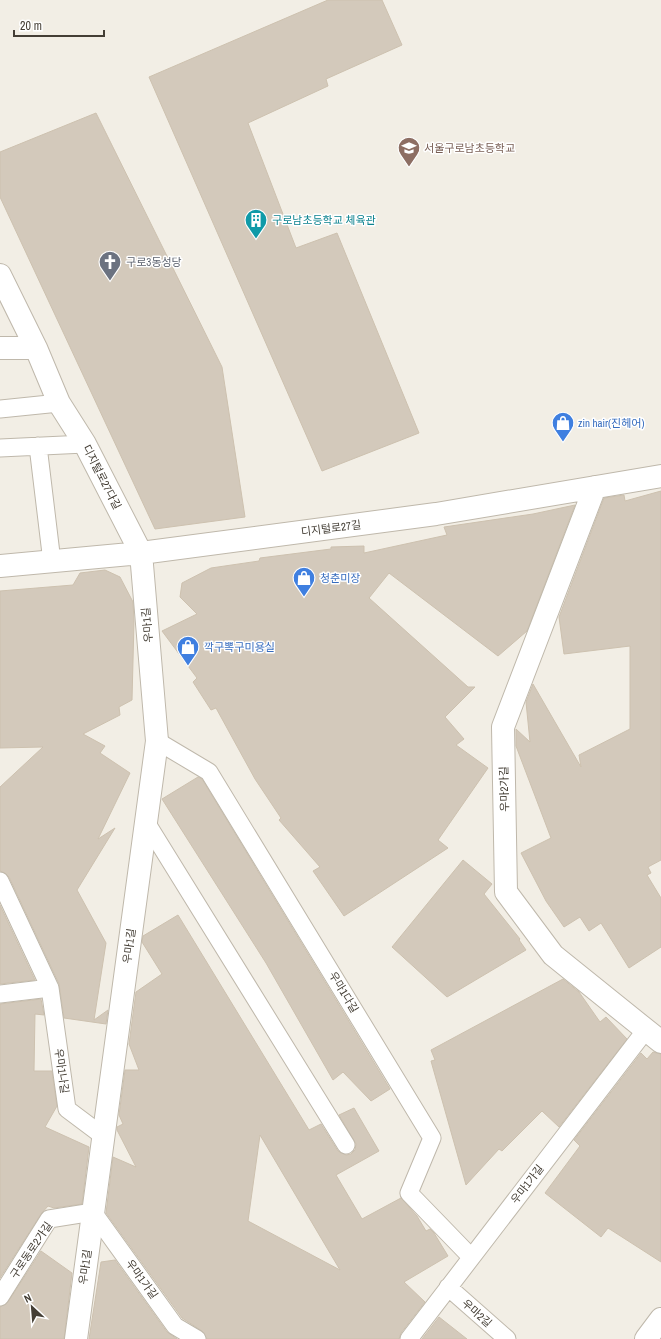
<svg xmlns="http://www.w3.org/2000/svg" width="661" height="1339" viewBox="0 0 661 1339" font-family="'Archivo Narrow','Noto Sans KR',sans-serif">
<rect width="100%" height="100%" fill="#f2eee5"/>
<!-- building -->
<path fill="#d3c9bb" stroke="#cdc1af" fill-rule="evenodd" d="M328 0H382L402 45 326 79 328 86 248 123 296 248 337 233 419 433 322 471 149 77Z
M96 113 222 367 245 517 155 529 0 197V152Z
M661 491V860L648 867 651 873 647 875 661 898V947L629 968 601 923 589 931 580 917 564 927 546 901 521 853 551 838 516 746V729L530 742 526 702 533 684 581 767 579 755 630 729V646L564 654 559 617 604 498 624 495 625 501Z
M575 505 527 631 498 656 389 573 369 598 468 687H475L445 717 464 739 456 745 488 768 438 840 448 848 344 916 313 871 320 867 279 820 281 818 255 779 216 708 211 710 193 682 197 678 162 631 197 614 180 597 182 583 211 568 259 561 260 558 331 549V547L364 546V553L447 535 444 527 533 514Z
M105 570 120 577 133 602 134 621 132 700 119 707 120 715 83 734 105 746 100 753 130 773 98 839 115 828 77 890 106 943 94 1020 108 1010 106 1024 64 1018 59 984 9 877 5 873 0 871V787L43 747 0 748V591L73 585 80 573Z
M198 777 202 779 390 1089 371 1101 343 1072 333 1080 266 963 162 799Z
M463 860 492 884 484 894 520 939 519 940 526 950 447 997 392 947Z
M0 905 35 980 0 984Z
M178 915 309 1130 321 1124 338 1151 346 1155 351 1154 355 1150 356 1144 339 1115 354 1108 379 1151 336 1175 362 1219 401 1198 417 1216 426 1231 430 1229 434 1233 448 1256 404 1282 425 1302 401 1333 399 1339H207L202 1331 182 1318 106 1213 113 1157 136 1167 117 1130V1127L123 1124 119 1115 125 1070H139L129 1044 136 992 162 974 142 942 143 936ZM260 1135 340 1270 248 1221Z
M563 979 579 992 600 1022 606 1017 627 1039 559 1127 542 1111 502 1151 499 1149 466 1185 431 1061 435 1060 431 1050Z
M41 999 44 1015 35 1014 34 1071H52L57 1106 45 1127 89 1147 82 1204 54 1208 48 1206 41 1214 0 1278V1004Z
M653 1052 661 1054V1262L608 1228 601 1237 545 1193 580 1146 574 1140 641 1053 647 1059Z
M41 1251 72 1273 64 1339H0V1307L8 1302Z
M115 1260 167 1332 177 1339H89L101 1262Z
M439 1317 467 1339H422Z"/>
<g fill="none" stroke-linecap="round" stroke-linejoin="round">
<!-- lane casing -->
<g stroke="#bfb8ab" stroke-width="19">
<path id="lane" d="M0 409 59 403
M38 446 52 562
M0 448 85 444
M157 741 209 772 432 1138 409 1193 471 1257
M146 822 346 1145
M0 881 50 988 67 1109 103 1136
M0 994 50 988
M448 1287 507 1339
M0 1297 49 1219 93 1212 175 1326 197 1339
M409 1339 645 1031"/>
</g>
<!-- street casing -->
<g stroke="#bfb8ab" stroke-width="24">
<path id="street" d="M0 275 36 348 59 403 85 444 141 553 157 741 76 1339
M0 348H36
M595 487 503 727 506 892 553 955 661 1042
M0 566 141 553 436 514 661 476
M646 1339 661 1319"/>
</g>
<!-- lane -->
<use href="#lane" stroke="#fff" stroke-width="17"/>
<!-- street -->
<use href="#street" stroke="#fff" stroke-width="22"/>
</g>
<!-- icons -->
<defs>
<g id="school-pin" transform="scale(1.15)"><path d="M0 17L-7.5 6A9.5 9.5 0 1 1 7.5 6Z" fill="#8d6e63" stroke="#fff"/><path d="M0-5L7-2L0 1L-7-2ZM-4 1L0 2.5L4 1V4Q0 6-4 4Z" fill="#fff"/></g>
<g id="building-pin" transform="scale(1.15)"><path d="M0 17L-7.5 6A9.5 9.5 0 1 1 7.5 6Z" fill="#0f9aa8" stroke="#fff"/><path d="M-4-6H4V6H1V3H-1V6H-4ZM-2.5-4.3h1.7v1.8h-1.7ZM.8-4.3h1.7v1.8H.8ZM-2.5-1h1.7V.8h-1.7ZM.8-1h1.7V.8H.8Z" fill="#fff"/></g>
<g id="church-pin" transform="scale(1.15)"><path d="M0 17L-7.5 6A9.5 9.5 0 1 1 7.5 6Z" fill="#6b7280" stroke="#fff"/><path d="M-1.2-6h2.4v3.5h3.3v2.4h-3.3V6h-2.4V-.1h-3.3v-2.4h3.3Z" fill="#fff"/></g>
<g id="shop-pin" transform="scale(1.15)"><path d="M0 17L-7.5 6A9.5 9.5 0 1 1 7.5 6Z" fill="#3f7fe0" stroke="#fff"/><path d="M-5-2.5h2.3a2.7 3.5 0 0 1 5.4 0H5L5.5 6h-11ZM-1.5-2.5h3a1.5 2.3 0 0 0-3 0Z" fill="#fff"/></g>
</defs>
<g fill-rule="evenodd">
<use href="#school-pin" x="409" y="148"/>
<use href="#building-pin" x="256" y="220"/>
<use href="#church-pin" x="110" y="262"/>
<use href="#shop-pin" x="563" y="423"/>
<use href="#shop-pin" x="304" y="578"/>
<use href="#shop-pin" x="188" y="647"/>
</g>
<g text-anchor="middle" stroke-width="3" stroke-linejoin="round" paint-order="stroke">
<!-- education labels -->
<g font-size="11" fill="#785e54" stroke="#fff" text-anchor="start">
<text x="424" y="152">서울구로남초등학교</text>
</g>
<!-- culture labels -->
<g font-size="11" fill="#0d838f" stroke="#fff" text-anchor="start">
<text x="272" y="224">구로남초등학교 체육관</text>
</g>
<!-- worship labels -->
<g font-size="11" fill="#5b616d" stroke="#fff" text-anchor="start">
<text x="126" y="266">구로3동성당</text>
</g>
<!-- shop labels -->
<g font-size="11" fill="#366cbe" stroke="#fff" text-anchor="start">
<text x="578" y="427">zin hair(진헤어)</text>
<text x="320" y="582">청춘미장</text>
<text x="204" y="651">깍구뽁구미용실</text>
</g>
<!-- street labels -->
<g font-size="11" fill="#443e35" stroke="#fff">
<text transform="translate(102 477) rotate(63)" y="4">디지털로27다길</text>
<text transform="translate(331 528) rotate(-7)" y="4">디지털로27길</text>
<text transform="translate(147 625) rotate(-95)" y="4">우마1길</text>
<text transform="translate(504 789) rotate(-91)" y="4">우마2가길</text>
<text transform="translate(129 946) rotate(-82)" y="4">우마1길</text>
<text transform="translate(344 992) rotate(59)" y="4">우마1다길</text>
<text transform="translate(62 1071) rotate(82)" y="4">우마1나길</text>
<text transform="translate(527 1184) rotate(-52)" y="4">우마1가길</text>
<text transform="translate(31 1250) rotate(-56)" y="4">구로동로2가길</text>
<text transform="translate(85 1267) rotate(-82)" y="4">우마1길</text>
<text transform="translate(142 1279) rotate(54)" y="4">우마1가길</text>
<text transform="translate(477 1313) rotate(42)" y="4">우마2길</text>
</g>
</g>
<!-- north arrow -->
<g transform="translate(32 1307) rotate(334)" stroke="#ffffff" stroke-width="3" paint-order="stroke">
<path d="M0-3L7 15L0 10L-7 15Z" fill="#443e35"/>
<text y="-6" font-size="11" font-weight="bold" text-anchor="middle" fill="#443e35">N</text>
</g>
<!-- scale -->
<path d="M14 30v6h90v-6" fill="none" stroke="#443e35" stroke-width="2"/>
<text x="20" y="30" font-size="12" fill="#443e35" stroke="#ffffff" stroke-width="3" paint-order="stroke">20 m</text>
</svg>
